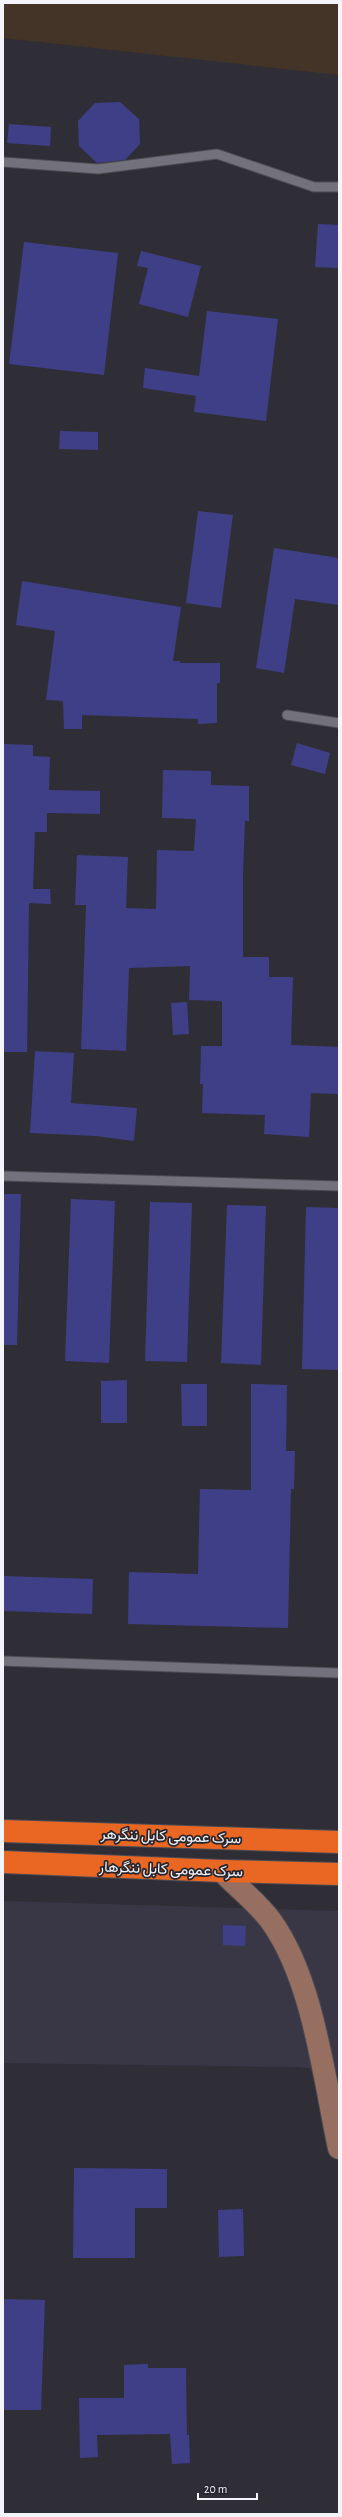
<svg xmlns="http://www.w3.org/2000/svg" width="342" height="2517" viewBox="0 0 342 2517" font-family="'Alegreya Sans',Vazirmatn,sans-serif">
<rect width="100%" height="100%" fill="#2f2e37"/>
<!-- built -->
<path fill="#393746" d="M3 1901 339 1911V2072L299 2067 3 2063Z"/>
<!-- industrial -->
<path fill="#433427" d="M3 3H339V75L3 38Z"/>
<!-- building -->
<path fill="#3f3f87" d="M120 102 139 119 140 144 125 160 97 163 79 146 78 121 95 103Z
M9 124 51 127 50 146 7 143Z
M318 224 339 225V268L315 267Z
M24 242 118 253 104 375 9 364Z
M141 251 201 266 188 317 139 304 148 268 137 266Z
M207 311 278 319 266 421 194 412 196 396 143 388 145 368 199 376Z
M60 431 98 432V450L59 449Z
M198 511 233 515 221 608 186 603Z
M274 548 339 558V605L295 599 284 673 256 668Z
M22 581 181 607 173 661H180V663H220V683H217V723L198 724V719L82 715V729H64L63 701 46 700 55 631 16 625Z
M297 743 330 753 325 774 291 765Z
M3 744 33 745V756L50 757 49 790 100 791V814L47 813V832H35L33 889H50L51 904 29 903 27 1052H3Z
M163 770 211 771V785L249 786V821H245L243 874V957H269V977H293L291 1045 339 1047V1094L311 1093 309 1137 264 1134 265 1115 202 1113 203 1084H200L201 1046H222V1003L221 1001 189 1000 190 966 129 968 126 1051 81 1049 86 905H75L77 855 128 857 126 908 156 909 157 850 194 851 196 819 162 818Z
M187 1002 189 1034 173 1035 171 1003Z
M35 1051 74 1053 71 1103 137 1108 134 1141 96 1136 30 1133Z
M3 1194H21L17 1345H3Z
M71 1199 115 1201 109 1363 65 1361Z
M150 1202 192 1203 187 1362 145 1361Z
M227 1205 266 1206 261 1365 221 1363Z
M306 1207 339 1208V1370L302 1369Z
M127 1380V1423H101V1381Z
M181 1384H207V1426H182Z
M251 1384 287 1385 286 1451H295L294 1489H291L288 1628 128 1624 129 1572 198 1574 200 1489 251 1490Z
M3 1576 93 1579 92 1614 3 1611Z
M223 1925 246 1926 245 1946 223 1945Z
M74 2168 167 2169V2208H135V2258H73Z
M243 2209 244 2256 219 2257 218 2210Z
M3 2299 45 2300 41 2410H3Z
M148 2364V2368H186L187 2435H189L190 2463 172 2464 170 2434 97 2435 98 2457 80 2458 79 2398H124V2365Z"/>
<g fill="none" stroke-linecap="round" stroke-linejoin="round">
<!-- lane casing -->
<g stroke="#4d4c54" stroke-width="11">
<path id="lane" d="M3 162 98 169 217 154 314 187H339
M287 715 339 723
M3 1176 339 1186
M3 1661 339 1673"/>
</g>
<!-- secondary casing -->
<g stroke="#4d4c54" stroke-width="24">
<path id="secondary" d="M222 1871C237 1887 258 1903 271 1921 313 1979 324 2078 339 2148"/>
</g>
<!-- highway casing -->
<g stroke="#4d4c54" stroke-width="24">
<path id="highway" d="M3 1831 339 1842
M3 1862 222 1871 339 1874"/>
</g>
<!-- lane -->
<use href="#lane" stroke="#73727c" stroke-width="9"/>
<!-- secondary -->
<use href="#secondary" stroke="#966f61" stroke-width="22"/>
<!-- highway -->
<use href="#highway" stroke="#e96723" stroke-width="22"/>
</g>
<g text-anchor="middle" stroke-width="3.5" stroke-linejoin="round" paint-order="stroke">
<!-- street labels -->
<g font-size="15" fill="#f5f4fa" stroke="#26252d">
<text transform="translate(171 1836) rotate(2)" y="5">سرک عمومی کابل ننگرهر</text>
<text transform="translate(171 1869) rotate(2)" y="5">سرک عمومی کابل ننگرهار</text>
</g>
</g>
<!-- border -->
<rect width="342" height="2517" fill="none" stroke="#f5f4fa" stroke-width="8"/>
<!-- scale -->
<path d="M198 2493v6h59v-6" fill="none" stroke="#f5f4fa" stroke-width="2"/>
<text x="204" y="2493" font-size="12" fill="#f5f4fa" stroke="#26252d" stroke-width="3" paint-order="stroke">20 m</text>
</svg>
